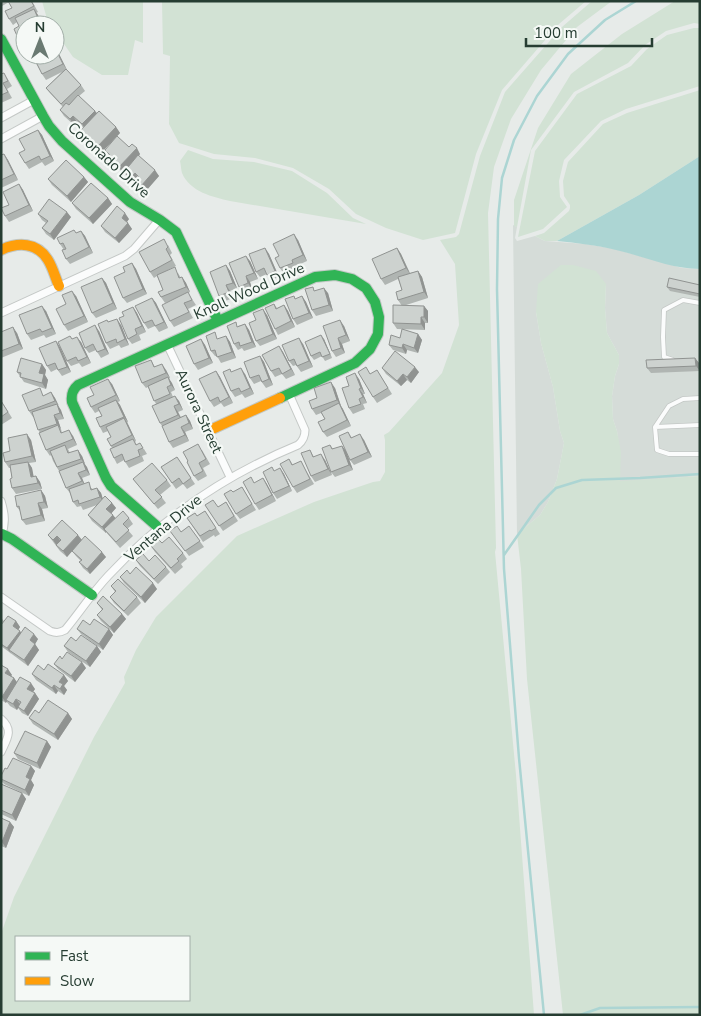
<svg xmlns="http://www.w3.org/2000/svg" width="701" height="1016" viewBox="0 0 701 1016" font-family="'Nunito Sans',sans-serif">
<rect width="100%" height="100%" fill="#e7ebe9"/>
<!-- built -->
<path fill="#d5dcd8" d="M513 225 517 227 515 238 517 241 535 236 545 241 586 244 615 249 682 268 700 269V476L620 482 618 439 617 431 613 419 612 396 615 376 619 364V355L607 333 605 308 606 284 536 312 541 343 553 387 560 431 564 443 557 479 548 502 540 515 517 534Z"/>
<!-- green -->
<path fill="#d2e2d4" fill-rule="evenodd" d="M42 1H143V43L135 40 128 75H102L73 57 55 31V25H51L47 19Z
M162 1H586L559 24 502 90 476 154 455 233 423 240 386 228 356 214 329 189 293 168 255 158 214 154 179 143 169 124 170 56 163 54Z
M592 1H612L577 27 541 70 511 119 494 167 488 213 496 548 495 552 516 775 534 1015H1V934L14 897 94 737 125 683 124 677 136 650 156 617 237 536 314 502 373 482 380 481 385 472V440L384 435 389 432 442 373 459 325 455 264 440 240 456 237 459 234 480 156 505 92 562 27ZM189 937V1000H16V937Z
M675 1H700V24L694 23 666 31 645 45 628 63 574 92 531 150 517 227 514 226V200L538 128 571 74 622 34Z
M694 28H700V86L626 109 601 121 564 160 559 181 560 197 567 207 543 229 518 237 535 151 577 94 631 66 647 49 667 35Z
M700 90V156L639 195 557 241H545L535 236 544 233 569 211 570 208V205L564 196 563 181 568 162 603 124 627 113Z
M188 150 213 159 254 162 292 171 327 193 353 218 366 224 230 201C213 197 190 192 182 173 181 170 181 165 180 161Z
M561 265H573L596 271 606 284 605 308 607 333 619 355V364L615 376 612 396 613 419 617 431 621 452 620 481 700 476V1015H563L527 679 521 569 517 534 540 515 548 502 557 479 564 443 560 431 553 387 541 343 536 312 538 284Z"/>
<!-- water -->
<path fill="#acd5d3" d="M700 156V269C671 269 643 256 616 250 596 245 577 243 557 241L639 195Z"/>
<g fill="none" stroke-linecap="round" stroke-linejoin="round">
<!-- stream -->
<path stroke="#acd5d3" stroke-width="2.5" d="M504 555 539 505 556 488 582 480 640 478 700 474
M544 1015 519 758 504 569 497 289 498 219 502 178 514 140 537 96 568 54 605 20 636 1
M580 1015 600 1008 700 1007"/>
<!-- lane casing -->
<g stroke="#c4c8c6" stroke-width="5.5">
<path id="lane" d="M673 360 664 357 663 337 664 310 683 300 700 303
M700 398 683 399 669 406 655 427 657 450 669 454H700
M655 427 700 425"/>
</g>
<!-- street casing -->
<g stroke="#c4c8c6" stroke-width="9">
<path id="street" d="M1 118 34 100
M1 139 43 116
M1 313 125 256 134 249 159 220
M167 344 230 477
M1 501C5 514 6 524 1 536
M1 597 50 631C56 633 59 633 65 630 80 612 92 593 108 576 162 518 225 475 298 445 303 441 305 437 305 430L289 394
M1 719C14 730 7 739 1 752"/>
</g>
<!-- fast casing -->
<g stroke="#c2c8c5" stroke-width="12">
<path id="fast" d="M1 39 43 116 49 126 62 141 130 202 160 220 176 232 218 321
M159 528 111 486 106 478 72 402C71 395 72 390 78 385L315 277 335 275 352 279 366 288 375 302 379 317 378 334 370 349 355 363 280 398
M2 534 12 539 92 595"/>
</g>
<!-- slow casing -->
<g stroke="#c2c8c5" stroke-width="12">
<path id="slow" d="M1 250C18 242 37 242 48 260 53 268 55 277 59 286
M208 431 280 398"/>
</g>
<!-- lane -->
<use href="#lane" stroke="#fbfcfc" stroke-width="4"/>
<!-- street -->
<use href="#street" stroke="#fbfcfc" stroke-width="7"/>
<!-- fast -->
<use href="#fast" stroke="#30b455" stroke-width="10"/>
<!-- slow -->
<use href="#slow" stroke="#ff9f0a" stroke-width="10"/>
</g>
<!-- wall -->
<path fill="#b0b5b2" d="M1 1H32L38 12 36 13 38 15 25 25V42L22 43 18 38 19 26 17 22 13 25 9 19 12 8 9 2 2 6Z
M55 48 59 54 67 70 81 85 85 91 79 96 97 113 116 127 120 133 101 153 84 137 80 131 84 128 77 122 74 125 64 116 60 110 63 107 50 93 46 88 62 72 46 80 42 74 35 61 32 62 28 55H55Z
M4 73 12 86 7 89 12 98 1 103V74Z
M38 130 42 135 54 161 45 166 42 162 29 169 25 163V150Z
M129 147 140 154 139 156 159 176 145 192 139 187 136 182 135 184 128 178 124 172 123 173 116 166 112 161 113 160 105 150Z
M4 154 8 160 18 180 1 188V155Z
M84 177 88 182 71 202 52 185 48 179Z
M19 184 23 190 33 211 9 222 5 216 9 205Z
M108 198 112 204 93 224 76 209 72 203Z
M38 214 71 217 54 240 46 234 42 228 46 223 42 220Z
M129 219 127 222 132 229 119 243 105 232 101 226Z
M81 231 85 236 93 253 70 264 66 259 64 250 60 244Z
M298 240 307 261 296 266 297 268 284 274 280 268 279 256Z
M168 245 172 253 170 255 176 266 168 270 178 273 181 278 182 277 186 283 190 292 188 293 196 305 188 309 193 318 174 327 170 321 179 297 165 303 161 297 163 290 157 276 154 278 150 272Z
M265 248 269 254 279 277 271 280 267 274 260 277 256 272Z
M397 248 401 254 410 273 418 271 422 277 428 298 403 306H424L428 311V323H425V330L397 329 393 323 402 306 398 300 402 290 398 279 385 285 381 279Z
M250 261 258 279 250 282 252 289 243 293 239 287Z
M132 263 136 269 147 294 127 303 123 298 125 272Z
M226 265 230 271 237 288 230 291 233 298 223 302 219 296Z
M102 278 106 283 117 309 96 318 92 313Z
M700 285V297L670 291 667 287Z
M328 293 333 311 316 316 312 310Z
M76 296 88 322 68 331 64 325 66 304Z
M302 296 306 302 313 318 297 325 293 319Z
M152 298 156 303 168 328 159 332 155 326 148 329 144 323Z
M274 304 277 308 284 305 288 311 295 327 278 335 275 329Z
M133 307 137 313 146 332 139 335 141 340 132 344 128 339 124 316Z
M46 311 56 334 46 338 44 335 31 340 27 334Z
M267 315 277 339 260 346 256 341Z
M109 322 121 325 129 345 121 348 119 345 110 349 106 343Z
M245 324 249 330 256 347 244 351 242 348 238 350 234 344 238 326Z
M344 326 350 341 342 344 345 353 336 357 332 351Z
M99 331 109 354 101 358 96 350 89 353 85 348Z
M1 332 17 333 23 349 1 358Z
M418 334 422 340 418 353 407 350 406 354 393 350 389 345 400 338Z
M70 336 72 339 81 342 91 363 82 367 79 363 71 366 67 361Z
M226 336 230 342 236 358 221 363 217 356H215L211 351 219 339Z
M201 339 205 345 213 363 198 370 194 364Z
M324 339 332 358 325 361 322 356 314 360 311 356Z
M303 344 313 367 301 372 296 365 293 366 289 361Z
M279 346 283 352 295 375 286 379 282 374 275 377 271 371Z
M60 347 71 372 62 376 57 369 51 372 47 366Z
M260 356 264 362 273 385 266 388 261 381 254 384 250 378Z
M695 358 699 363 700 371 651 373 647 368Z
M151 360 155 367 166 370 170 378 169 379 175 390 171 392 173 397 179 401 183 410 178 412 181 417 186 415 190 421 193 429 185 432 189 441 173 448 169 442 164 429 160 423 156 404 148 387 146 388 142 383Z
M42 364 46 370 45 375 48 380 46 389 24 382 17 372Z
M382 368 419 372 411 383 407 380 401 386 386 374Z
M377 370 392 394 377 403 373 397 371 374Z
M216 371 220 377 233 403 224 407 221 403 214 407 210 401Z
M232 372 245 374 254 394 245 398 242 394 235 397 231 391Z
M359 379 365 394H363L367 403 363 404 365 409 353 414 349 408V386Z
M112 384 120 401 118 402 120 405 128 422 127 423 136 441 135 442 137 445 144 449 147 454 142 456 144 461 129 468 124 460 117 464 114 458 112 448 111 446V437L108 431 103 433 100 427 102 416 99 411 95 413 91 407 94 395Z
M335 388 341 406 351 426 327 437 323 432 325 419 321 413 316 415 312 409 317 398Z
M51 392 55 398 64 419 58 420 61 429 62 433 73 436 77 445 68 449 70 453 82 456 85 464 90 475 82 478 84 484 93 489 97 488 101 493 103 499 112 503 116 508 111 513 115 518H129L133 524 127 529 133 536 120 548 106 532V533L92 521 88 515 97 505 83 510 81 506 77 507 73 502 70 493 66 488 59 471 53 461 51 455 50 456 46 450 34 417H33L29 411Z
M1 400 12 418 1 425Z
M348 432 352 438 364 440 372 457 354 465 350 460Z
M31 440 36 462 29 463 32 468 33 477 36 476 40 482 42 489 16 494 12 488V478L10 468H9L5 462 10 451Z
M330 445 333 449 342 446 346 451 353 470 335 477 331 472Z
M202 450 210 464 203 468 207 476 198 481 194 476Z
M310 450 314 457 325 460 332 475 315 482 311 476Z
M177 457 195 484 187 489 183 484 176 489 161 467Z
M289 459 293 465 301 461 304 467 314 484 297 493 293 487Z
M280 468 284 474 292 491 277 499 273 493Z
M263 478 276 501 259 510 255 504V483Z
M133 479 167 480 171 486 160 495 166 503 158 509Z
M242 487 256 510 240 519 236 514 233 492Z
M41 490 45 496 48 508 42 509 45 521 26 525 22 520 20 511 17 507Z
M226 502 238 521 223 531 205 505 218 507Z
M205 511 220 534 215 537 214 535 203 542 187 518 197 516Z
M189 526 204 547 189 556 170 531 181 532Z
M48 535 82 540 106 557 90 574 83 568 79 562 81 561 76 556 72 551 67 557 60 551Z
M162 543 183 553 187 559 181 564 183 567 175 574 155 552 151 546Z
M136 560 149 561 166 567 170 572 158 584 140 566Z
M130 574 157 589 145 603 124 583 120 577Z
M111 586 137 597 141 603 128 616 114 603 110 597 115 592Z
M97 603 122 614 126 619 114 633 101 621 97 615 102 610Z
M1 618 4 621H16L20 627 18 630 21 633 38 639 35 644 39 650 28 666 1 646Z
M77 629H109L113 635 103 650 81 634Z
M76 641 97 646 101 652 90 667 68 652 64 646Z
M54 664 86 668 75 682 58 669Z
M1 665 12 675 11 676 14 678 17 682 35 689 33 692 35 693 39 699 28 716 22 713 18 708 17 710 10 706 6 701V703L1 700Z
M44 670 64 675 68 681 64 686 67 690 64 695 58 691 56 694 36 680 32 674Z
M39 713H68L72 719 58 740 33 724 29 718Z
M47 741 51 747 40 769 18 759 14 753Z
M31 766 35 771 31 780 34 785 29 796 4 784 1 780V776L7 769Z
M1 784 22 793 26 799 16 821 1 814Z
M1 818 10 822 14 827 6 848 1 846Z"/>
<!-- shaded-wall -->
<path fill="#909391" d="M34 9 38 15 43 25H41Z
M55 48 59 54 67 70 63 64Z
M95 111 99 116 86 130 82 124Z
M73 116 77 122 74 125 70 119Z
M116 127 120 133 101 153 97 147Z
M38 130 42 135 54 161 50 156Z
M137 148 140 154 123 173 119 167Z
M4 154 8 160 18 180 14 174Z
M155 170 159 176 145 192 141 186Z
M135 173 139 179 135 184 131 178Z
M84 177 88 182 71 202 67 196Z
M19 184 23 190 33 211 29 205Z
M108 198 112 204 93 224 89 218Z
M67 212 71 217 54 240 50 234Z
M125 213 129 219 126 223 122 218Z
M128 223 132 229 119 243 115 238Z
M81 231 85 236 93 253 89 247Z
M294 234 298 240 307 261 303 255Z
M265 248 269 254 279 277 275 271Z
M397 248 401 254 410 274 406 268Z
M246 256 250 261 258 279 254 273Z
M132 263 136 269 147 294 143 289Z
M226 265 230 271 237 288 233 283Z
M418 271 422 277 428 298 424 292Z
M246 276 250 282 252 289 248 283Z
M182 277 186 283 190 292 186 287Z
M102 278 106 283 117 309 113 303Z
M226 285 230 291 233 298 229 292Z
M324 288 328 293 333 311 329 305Z
M72 291 76 296 88 322 84 316Z
M302 296 306 302 313 318 309 313Z
M152 298 156 303 168 328 164 322Z
M284 305 288 311 295 327 291 321Z
M42 306 46 311 56 334 52 328Z
M424 306 428 311V323L424 317Z
M133 307 137 313 146 332 142 326Z
M263 309 267 315 277 339 273 334Z
M421 317 425 323V330L421 324Z
M117 319 121 325 129 345 125 339Z
M340 320 344 326 350 341 346 335Z
M245 324 249 330 256 347 252 342Z
M95 325 99 331 109 354 105 349Z
M13 327 17 333 23 349 19 344Z
M418 334 422 340 418 353 414 348Z
M321 335 324 339 332 358 330 354Z
M226 336 230 342 236 358 232 352Z
M77 337 81 342 91 363 87 357Z
M299 338 303 344 313 367 309 361Z
M338 338 342 344 345 353 341 348Z
M201 339 205 345 213 363 209 358Z
M56 341 60 347 71 372 67 367Z
M403 344 407 350 406 354 402 348Z
M279 346 283 352 295 375 291 369Z
M260 356 264 362 273 385 269 379Z
M695 358 699 363 700 371 696 366Z
M42 364 46 370 45 375 48 380 46 389 42 383 39 373Z
M162 364 166 370 170 378 166 373Z
M415 367 419 372 411 383 407 377Z
M241 368 245 374 254 394 250 388Z
M216 371 220 377 233 403 229 397Z
M355 373 359 379 365 394 361 388Z
M403 374 407 380 401 386 397 381Z
M168 377 172 383 175 390 171 385Z
M108 379 112 384 120 401 116 395Z
M331 382 335 388 341 406 337 400Z
M359 389 363 394 367 403 363 397Z
M51 392 55 398 59 406 55 401Z
M175 396 179 401 183 410 179 404Z
M116 400 120 405 128 422 124 417Z
M339 403 343 409 351 426 347 420Z
M57 404 61 410 64 419 60 413Z
M174 406 178 412 182 421 178 415Z
M54 415 58 420 61 429 57 424Z
M186 415 190 421 193 429 189 423Z
M124 418 128 424 136 441 132 435Z
M181 427 185 432 189 441 185 435Z
M69 430 73 436 77 445 73 439Z
M27 434 31 440 36 462 32 456Z
M360 434 364 440 372 457 368 452Z
M342 446 346 451 353 470 349 465Z
M78 450 82 456 85 464 81 459Z
M321 454 325 460 332 475 328 469Z
M28 462 32 468 35 483 31 477Z
M83 462 87 467 90 475 86 470Z
M280 468 284 474 292 491 289 486Z
M78 473 82 478 86 487 82 481Z
M36 476 40 482 42 489 38 483Z
M263 478 267 484 276 501 272 495Z
M97 488 101 493 104 503 100 497Z
M41 490 45 496 48 508 44 502Z
M38 503 42 509 45 521 41 515Z
M112 503 116 508 110 515 106 509Z
M113 515 117 520 104 529 106 532V533L102 527Z
M78 535 82 540 67 557 63 551Z
M57 536 61 542 57 546 53 540Z
M102 552 106 557 90 574 87 569Z
M153 583 157 589 145 603 141 597Z
M122 614 126 619 114 633 110 627Z
M16 621 20 627 17 632 13 626Z
M109 629 113 635 103 650 99 644Z
M20 631 24 637 9 650 11 654 7 648Z
M34 634 38 639 34 646 30 640Z
M35 644 39 650 28 666 24 660Z
M97 646 101 652 90 667 86 661Z
M82 662 86 668 75 682 71 676Z
M8 669 12 675 9 678 5 673Z
M64 675 68 681 64 686 67 690 64 695 60 689 59 682Z
M14 678 18 684 6 703 2 697Z
M31 683 35 689 31 695 27 689Z
M54 685 58 691 56 694 52 688Z
M35 693 39 699 28 716 24 711Z
M16 699 20 704 17 710 13 704Z
M68 713 72 719 58 740 54 734Z
M47 741 51 747 40 769 37 763Z
M31 766 35 771 31 780 34 785 29 796 25 790 26 777Z
M22 793 26 799 16 821 12 815Z
M10 822 14 827 6 848 2 842Z"/>
<!-- building -->
<path fill="#cdd2cf" stroke="#909391" d="M8 1H31L34 6 9 19 5 11 12 8Z
M34 9 41 25H25V34L18 38 14 29 19 26 15 18Z
M55 48 63 64 42 74 34 58 40 55H55Z
M66 69 81 85 61 104 46 88Z
M4 73 8 81 3 83 8 92 1 95V74Z
M78 95 95 111 82 124 73 116 70 119 60 110 66 103 69 105Z
M99 111 116 127 97 147 80 131Z
M38 130 50 156 41 160 39 156 25 163 19 153 25 150 19 139Z
M117 136 129 147 132 144 137 148 119 167 112 161 114 159 105 150Z
M4 154 14 174 1 180V155Z
M138 155 155 170 141 186 135 181 139 177 135 173 131 178 124 172Z
M66 160 84 177 67 196 48 179Z
M91 183 108 198 89 218 72 203Z
M19 184 29 205 5 216 1 208 9 205 3 192Z
M49 199 67 212 50 234 42 228 48 221 38 214Z
M117 206 125 213 122 218 128 223 115 238 101 226Z
M74 230 76 233 81 231 89 247 66 259 62 250 66 249 63 243 60 244 57 238Z
M294 234 303 255 292 260 293 263 280 268 275 258 279 256 273 244Z
M164 239 168 247 166 249 172 260 150 272 139 252Z
M265 248 275 271 267 275 264 268 256 272 249 254Z
M397 248 406 268 381 279 372 259Z
M246 256 254 273 246 276 248 283 239 287 229 263Z
M132 263 143 289 123 298 114 277 125 272 123 267Z
M226 265 233 283 226 285 229 292 219 296 210 272Z
M175 267 179 278 182 277 186 287 161 297 158 292 163 290 157 275Z
M418 271 424 292 398 300 396 292 402 290 398 277Z
M102 278 113 303 92 313 81 287Z
M669 278 700 285V294L667 287Z
M313 287 314 291 324 288 329 305 312 310 305 289Z
M72 291 84 316 64 325 56 309 66 304 62 295Z
M188 292 192 300 184 303 189 312 170 321 162 305Z
M294 296 295 299 302 296 309 313 293 319 285 299Z
M152 298 164 322 155 326 152 320 144 323 135 306Z
M274 304 276 309 284 305 291 321 275 329 265 308Z
M393 305 424 306V317H421V324L393 323Z
M42 306 52 328 42 332 40 329 27 334 19 315Z
M133 307 142 326 135 329 137 334 128 339 119 318 124 316 122 312Z
M263 309 273 334 256 341 249 323 256 320 253 313Z
M117 319 125 339 117 343 116 339 106 343 98 324 107 320 108 322Z
M340 320 346 335 338 338 341 348 332 351 323 326Z
M236 322 237 327 245 324 252 342 240 346 239 342 234 344 227 326Z
M95 325 105 349 97 352 93 344 85 348 79 333Z
M13 327 19 344 1 351V332Z
M402 329 418 334 414 348 403 344 402 348 389 345 391 335 400 338Z
M215 332 217 339 226 336 232 352 217 357 215 350 211 351 206 336Z
M321 335 330 354 322 357 320 352 311 356 305 342Z
M70 336 72 339 77 337 87 357 78 361 76 357 67 361 58 342Z
M299 338 309 361 297 366 294 359 289 361 282 345Z
M201 339 209 358 194 364 186 346Z
M56 341 67 367 58 370 55 363 47 366 39 348Z
M279 346 291 369 282 374 279 368 271 371 262 355Z
M395 351 415 367 407 377 403 374 397 381 382 368Z
M260 356 269 379 262 382 259 375 250 378 244 362Z
M21 358 42 364 39 373 44 374 42 383 20 377 21 373 17 372Z
M695 358 696 366 647 368 646 360Z
M151 360 154 367 162 364 166 373 142 383 135 366Z
M366 367 370 374 377 370 388 388 373 397 358 372Z
M241 368 250 388 241 392 239 388 231 391 223 372 230 369 231 372Z
M216 371 229 397 220 402 218 397 210 401 199 379Z
M355 373 361 388 359 389 363 397 359 399 361 404 349 408 342 388 349 386 346 377Z
M168 377 171 385 167 387 170 394 154 401 148 386Z
M108 379 116 395 91 407 87 398 94 395 90 387Z
M331 382 337 400 312 409 309 401 317 398 314 388Z
M40 388 43 396 51 392 55 401 29 411 22 395Z
M175 396 179 404 174 406 178 415 160 423 152 406Z
M116 400 124 417 100 427 96 418 102 416 98 408Z
M1 401 8 412 1 417Z
M339 403 347 420 323 432 318 422 325 419 321 412Z
M57 404 60 413 54 415 57 424 38 430 32 412Z
M186 415 189 423 181 427 185 435 169 442 162 426Z
M124 418 132 435 111 446 107 439 111 437 106 427Z
M58 425 61 433 69 430 73 439 46 450 39 433Z
M348 432 351 438 360 434 368 452 350 460 339 436Z
M27 434 32 456 5 462 3 453 10 451 8 438Z
M133 439 136 445 140 443 143 448 138 450 140 456 125 462 122 454 114 458 110 449Z
M198 444 206 459 199 463 203 471 194 476 187 462 188 461 183 452Z
M65 445 68 453 78 450 81 459 57 467 50 451Z
M330 445 332 449 342 446 349 465 331 472 322 448Z
M310 450 313 457 321 454 328 469 311 476 301 453Z
M177 457 191 478 183 484 179 478 172 483 161 467Z
M289 459 292 465 301 461 310 479 293 487 280 464Z
M28 462 31 477 36 476 38 483 12 488 10 479 12 478 10 465Z
M83 462 86 470 78 473 82 481 66 488 59 471Z
M152 463 167 480 155 490 162 497 154 504 133 479Z
M272 467 274 471 280 468 289 486 273 493 263 472Z
M251 477 254 483 263 478 272 495 255 504 243 482Z
M89 482 91 490 97 488 100 497 79 504 78 500 73 502 69 489Z
M242 487 252 504 236 514 224 494 231 490 233 492Z
M41 490 44 502 38 503 41 515 22 520 19 506 17 507 15 496Z
M105 496 112 503 106 509 113 515 102 527 88 515Z
M213 500 218 507 226 502 234 516 219 526 205 505Z
M123 511 129 518 123 524 129 530 116 542 104 529Z
M205 511 216 528 211 531 210 530 200 536 187 518 195 513 197 516Z
M62 520 78 535 63 551 56 545 61 540 57 536 53 540 48 535Z
M177 526 181 532 189 526 200 541 185 551 170 531Z
M85 536 102 552 87 569 79 562 82 560 72 551Z
M169 537 183 553 177 559 179 561 171 568 151 546 159 540 162 543Z
M143 554 149 561 155 555 166 567 154 579 136 560Z
M136 567 153 583 141 597 120 577 127 570 130 574Z
M118 579 137 597 124 611 110 597 116 591 111 586Z
M103 596 122 614 110 627 97 615 103 609 97 603Z
M8 616 16 621 13 626 20 631 7 648 1 644V625Z
M94 619 109 629 99 644 77 629 83 620 90 625Z
M25 627 34 634 30 640 35 644 24 660 9 650Z
M81 635 97 646 86 661 64 646 71 637 76 641Z
M67 652 82 662 71 676 54 664 60 656 62 659Z
M48 664 64 675 59 682 63 684 60 689 54 685 52 688 32 674 38 665 44 670Z
M1 665 8 669 5 673 14 678 2 697Z
M20 677 31 683 27 689 35 693 24 711 18 707 21 702 16 699 13 704 6 700Z
M48 700 68 713 54 734 29 718 35 710 39 713Z
M25 731 47 741 37 763 14 753Z
M13 758 31 766 26 777 30 779 25 790 1 779V776L5 768 7 769Z
M1 784 22 793 12 815 1 810Z
M1 818 10 822 2 842H1Z"/>
<g text-anchor="middle" stroke-width="4.5" stroke-linejoin="round" paint-order="stroke">
<!-- street labels -->
<g font-size="15" fill="#263d32" stroke="#f5f9f6">
<text transform="translate(109 160) rotate(42)" y="5">Coronado Drive</text>
<text transform="translate(249 291) rotate(-24)" y="5">Knoll Wood Drive</text>
<text transform="translate(199 411) rotate(65)" y="5">Aurora Street</text>
<text transform="translate(163 528) rotate(-40)" y="5">Ventana Drive</text>
</g>
</g>
<!-- border -->
<rect width="701" height="1016" fill="none" stroke="#263d32" stroke-width="5"/>
<!-- legend -->
<rect x="15" y="936" width="175" height="65" fill="#f5f9f6" stroke="#a2aea8"/>
<rect x="25" y="952" width="25" height="8" fill="#30b455" stroke="#a2aea8"/>
<text x="60" y="961" font-size="15" fill="#263d32">Fast</text>
<rect x="25" y="977" width="25" height="8" fill="#ff9f0a" stroke="#a2aea8"/>
<text x="60" y="986" font-size="15" fill="#263d32">Slow</text>
<!-- north arrow -->
<g transform="translate(40 40)"><circle r="24" fill="#f5f9f6" stroke="#a2aea8"/>
<path d="M0-4L9 19L0 12L-9 19Z" fill="#6a7a72"/>
<text y="-8" font-size="14" font-weight="bold" text-anchor="middle" fill="#263d32">N</text>
</g>
<!-- scale -->
<path d="M526 38v8h126v-8" fill="none" stroke="#263d32" stroke-width="2.5"/>
<text x="534" y="38" font-size="15" fill="#263d32" stroke="#f5f9f6" stroke-width="4" paint-order="stroke">100 m</text>
</svg>
